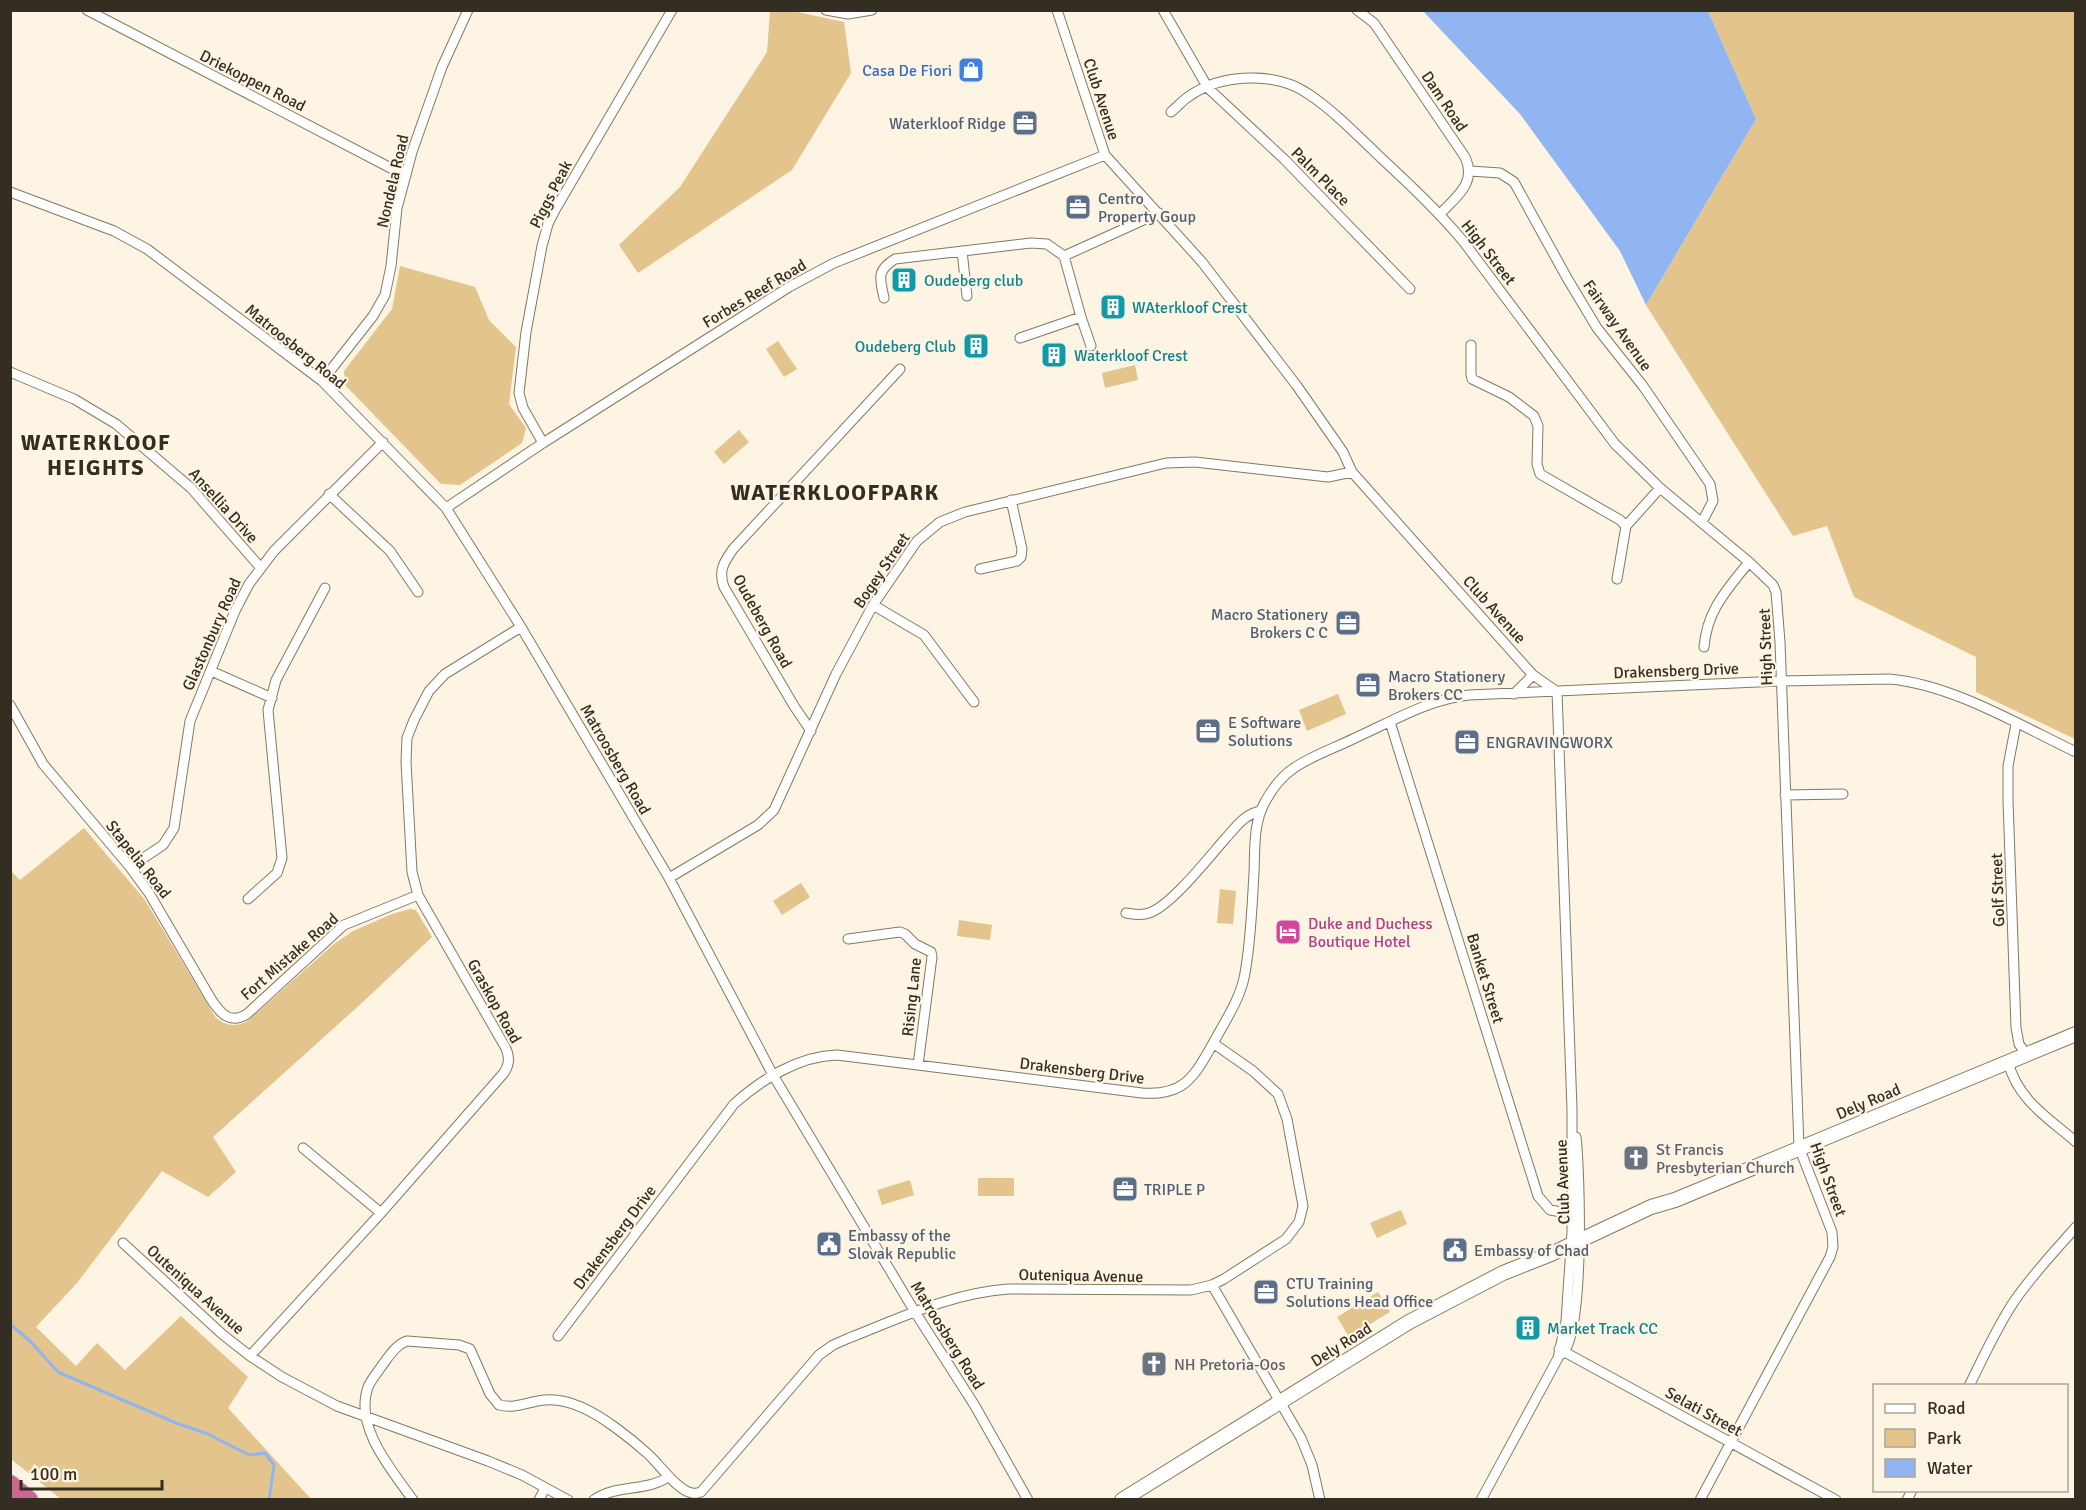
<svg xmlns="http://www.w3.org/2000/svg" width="2086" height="1510" viewBox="0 0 2086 1510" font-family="Signika,sans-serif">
<rect width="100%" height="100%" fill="#fdf4e3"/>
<!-- green -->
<path fill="#e3c48c" d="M770 11H793L844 22 851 73 792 170 638 273 619 245 680 187 767 52Z
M1708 11H2075V739L1976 692V657L1854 597 1827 526 1793 536 1646 305 1756 119Z
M400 266 475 287 489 320 516 347 509 404 526 428 522 443 460 485 441 484 345 385 344 371 392 309Z
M778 341 797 369 784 377 766 349Z
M1135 365 1138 380 1105 388 1102 373Z
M739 430 749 442 724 464 714 452Z
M1338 694 1346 714 1307 731 1299 710Z
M84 828 145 900 216 1018C226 1026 235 1027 246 1022L334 944 353 931 392 914 410 909 416 910 432 937 364 1001 213 1137 236 1172 208 1197 162 1171 77 1283 36 1327 76 1366 97 1343 125 1370 181 1316 248 1377 228 1408 311 1499H61L11 1459V871L20 880Z
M801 883 810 897 782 915 773 901Z
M1220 889 1236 891 1233 924 1217 923Z
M959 920 992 925 990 940 957 936Z
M978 1178H1014V1196H978Z
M910 1180 914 1195 882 1205 877 1190Z
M1401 1210 1407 1224 1377 1238 1370 1223Z
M1378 1292 1390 1312 1349 1337 1337 1317Z"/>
<!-- water -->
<path fill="#90b5f0" d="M1423 11H1708L1756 119 1646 305 1620 251 1520 114Z"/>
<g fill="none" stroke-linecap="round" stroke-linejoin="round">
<!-- stream -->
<path stroke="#90b5f0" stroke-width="3" d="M10 1324 30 1341 58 1372 176 1423 208 1434 249 1455 265 1453 274 1465 269 1500"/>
<!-- street casing -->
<g stroke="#85785f" stroke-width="11">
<path id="street" d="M87 10 406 176
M826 10 848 14 872 10
M1057 10 1105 155 1202 262 1297 386 1343 452 1352 472 1533 675 1556 691
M1163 10 1208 88 1284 159 1410 289
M1357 10 1374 23 1465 157C1477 183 1457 196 1440 214
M1171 112C1177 107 1182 101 1188 97 1221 73 1277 71 1310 95 1335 112 1357 135 1379 156 1408 183 1437 210 1463 241L1615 444 1660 488 1749 562 1773 585 1776 592 1780 642 1799 1147 1832 1232 1833 1247 1830 1257 1700 1500
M1470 171 1500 173 1514 182 1567 278 1597 328 1643 386 1710 484 1713 501 1702 522
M10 192 114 231 147 249 322 381 446 508 521 627 669 878 773 1075 915 1312 975 1406 1028 1500
M962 251 967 296
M1064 256 1159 213
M884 298C880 278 876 271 895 259L1031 243 1047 244 1064 256 1081 317 1091 346
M1020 338 1081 317
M1471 345V374L1472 379 1509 397 1534 416 1538 426 1537 464 1540 474 1620 520 1626 526 1617 579
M10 372 74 399 116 424 191 488 260 567
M322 381 373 316 385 295 391 266 397 208 412 152 442 67 468 10
M543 443 523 408 519 393 526 332 542 246 548 224 555 210 672 10
M329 494 390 551 418 592
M446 508 543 443 737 320 789 287 834 263 1105 155
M1626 526 1660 488
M980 569 1017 561 1021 557 1022 549 1011 500
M873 605 924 635 974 702
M1704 647C1707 610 1727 590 1749 562
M211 671 272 698
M1514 694 1533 675
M10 705 43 764 130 867 149 893 211 999C220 1013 230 1025 247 1014L344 925 418 895
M1390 722 1538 1196 1550 1210 1579 1215
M2016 724 2008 766V800L2016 1028 2019 1044 2026 1054
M811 731 794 706 724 587C718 571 724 562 733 549L900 369
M1785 795 1843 794
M130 867 163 845 174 828 190 721 235 611 249 584 274 551 383 442
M669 878 758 825 774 810 836 674 873 605 917 541 940 522 965 512 1166 463 1195 462 1328 477 1352 472
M248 899 277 873 282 858 268 710 276 680 325 588
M1126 913C1133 914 1141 916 1149 913 1171 906 1209 857 1225 839 1236 827 1244 814 1261 811
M848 939 900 932 905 934 915 944 931 952 932 957 918 1065
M2008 1062C2018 1100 2047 1117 2076 1142
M303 1148 381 1213
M123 1243 222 1334 250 1356 282 1377 337 1406 488 1461 522 1475 568 1500
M1212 1285 1301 1438 1312 1465 1320 1500
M558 1336 734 1104C762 1079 799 1056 837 1055L1142 1093C1182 1096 1193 1079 1211 1047 1223 1024 1241 999 1245 973 1251 940 1252 906 1254 873 1255 851 1253 823 1265 802 1272 789 1282 776 1294 768 1313 755 1335 748 1355 738 1391 722 1429 699 1469 695L1781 681 1889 679C1951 684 2019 725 2076 752
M1559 1349 1836 1500
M1562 1354C1585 1334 1580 1172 1576 1137
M250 1356 381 1213 503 1074C510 1065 510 1055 504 1045L418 895 412 872 406 762 407 738 414 720 429 691 445 674 521 627
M1969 1386C1983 1358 1996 1329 2013 1303 2031 1276 2054 1252 2076 1227
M413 1500C391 1469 354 1427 368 1387 371 1380 377 1373 381 1367 388 1358 395 1345 407 1341L459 1345 470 1349 490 1394 499 1405C516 1409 527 1402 544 1400 570 1397 596 1413 616 1428 627 1436 638 1445 648 1454 659 1464 678 1491 692 1493 695 1494 697 1493 701 1492L819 1355 833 1345 849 1338C900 1318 952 1293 1008 1289L1191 1290 1212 1285 1224 1279 1286 1239 1299 1222 1303 1206 1287 1119 1278 1094 1253 1071 1213 1043
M539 1500 545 1488
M594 1500C616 1484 646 1492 668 1477
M1481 1500 1558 1358 1566 1321 1572 1232V1109L1557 691
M1907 1500 1912 1490"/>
</g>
<!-- secondary casing -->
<g stroke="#85785f" stroke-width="16">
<path id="secondary" d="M1122 1500 1409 1322 1503 1273 1551 1254 1651 1207 1675 1200 2076 1034"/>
</g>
<!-- highway casing -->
<g stroke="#dad9d7" stroke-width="20">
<path id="highway" d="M10 1484 29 1500"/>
</g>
<!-- street -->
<use href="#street" stroke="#fff" stroke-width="9"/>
<!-- secondary -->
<use href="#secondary" stroke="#fff" stroke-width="14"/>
<!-- highway -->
<use href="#highway" stroke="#c96692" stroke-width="18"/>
</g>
<!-- icons -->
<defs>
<g id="shop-square" transform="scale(1.35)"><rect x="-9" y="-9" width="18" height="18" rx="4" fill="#3f7fe0" stroke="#fdf4e3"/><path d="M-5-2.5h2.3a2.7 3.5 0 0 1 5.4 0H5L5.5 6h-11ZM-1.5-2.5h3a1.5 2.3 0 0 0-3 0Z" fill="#fff"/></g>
<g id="office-square" transform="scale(1.35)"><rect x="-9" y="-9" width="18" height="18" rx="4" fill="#5c6f8a" stroke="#fdf4e3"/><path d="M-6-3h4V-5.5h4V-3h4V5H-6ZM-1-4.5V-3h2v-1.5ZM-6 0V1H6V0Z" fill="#fff"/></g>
<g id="building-square" transform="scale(1.35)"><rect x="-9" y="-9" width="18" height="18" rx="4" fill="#0f9aa8" stroke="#fdf4e3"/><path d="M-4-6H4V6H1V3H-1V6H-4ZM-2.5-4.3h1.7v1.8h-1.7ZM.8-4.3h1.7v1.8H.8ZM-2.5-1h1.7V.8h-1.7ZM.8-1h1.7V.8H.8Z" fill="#fff"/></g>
<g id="hotel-square" transform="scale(1.35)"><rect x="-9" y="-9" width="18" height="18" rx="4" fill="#d1479c" stroke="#fdf4e3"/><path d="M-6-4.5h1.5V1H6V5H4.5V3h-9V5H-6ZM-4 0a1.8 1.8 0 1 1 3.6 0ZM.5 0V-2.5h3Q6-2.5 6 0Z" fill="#fff"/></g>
<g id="church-square" transform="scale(1.35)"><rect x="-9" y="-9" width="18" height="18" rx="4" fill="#6b7280" stroke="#fdf4e3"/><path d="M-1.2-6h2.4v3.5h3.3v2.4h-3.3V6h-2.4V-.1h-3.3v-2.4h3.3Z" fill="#fff"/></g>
<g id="civic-square" transform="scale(1.35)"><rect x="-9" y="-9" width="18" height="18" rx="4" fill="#5c6f8a" stroke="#fdf4e3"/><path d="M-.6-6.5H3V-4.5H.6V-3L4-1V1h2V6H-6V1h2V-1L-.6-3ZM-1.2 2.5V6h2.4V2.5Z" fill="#fff"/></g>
</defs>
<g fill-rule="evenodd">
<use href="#shop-square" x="971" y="70"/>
<use href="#office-square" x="1025" y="123"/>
<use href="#office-square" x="1078" y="207"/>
<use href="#building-square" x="904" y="280"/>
<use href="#building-square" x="1113" y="307"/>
<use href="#building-square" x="976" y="346"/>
<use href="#building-square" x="1054" y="355"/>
<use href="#office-square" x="1348" y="623"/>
<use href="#office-square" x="1368" y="685"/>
<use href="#office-square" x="1208" y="731"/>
<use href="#office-square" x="1467" y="742"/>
<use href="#hotel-square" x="1288" y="932"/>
<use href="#church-square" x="1636" y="1158"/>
<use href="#office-square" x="1125" y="1189"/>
<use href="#civic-square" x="829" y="1244"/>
<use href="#civic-square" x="1455" y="1250"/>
<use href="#office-square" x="1266" y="1292"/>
<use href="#building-square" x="1528" y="1328"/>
<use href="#church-square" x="1154" y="1364"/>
</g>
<g text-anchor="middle" stroke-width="4.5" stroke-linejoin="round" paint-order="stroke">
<!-- shop labels -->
<g font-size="16" fill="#366cbe" stroke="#fdf4e3" text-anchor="end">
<text x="952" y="76">Casa De Fiori</text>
</g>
<!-- street labels -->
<g font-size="16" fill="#332d22" stroke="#fdf4e3">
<text transform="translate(253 80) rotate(27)" y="6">Driekoppen Road</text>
<text transform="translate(1102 99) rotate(72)" y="6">Club Avenue</text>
<text transform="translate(1445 101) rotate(56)" y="6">Dam Road</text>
<text transform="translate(1321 176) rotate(45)" y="6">Palm Place</text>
<text transform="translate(392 181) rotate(-77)" y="6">Nondela Road</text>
<text transform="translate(550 194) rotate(-63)" y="6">Piggs Peak</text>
<text transform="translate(1489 252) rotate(52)" y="6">High Street</text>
<text transform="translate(754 293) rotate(-31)" y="6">Forbes Reef Road</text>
<text transform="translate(1618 325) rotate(55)" y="6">Fairway Avenue</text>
<text transform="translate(296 346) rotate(39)" y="6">Matroosberg Road</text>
<text transform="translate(224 505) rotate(48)" y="6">Ansellia Drive</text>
<text transform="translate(881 570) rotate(-56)" y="6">Bogey Street</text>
<text transform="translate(1495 609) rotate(48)" y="6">Club Avenue</text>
<text transform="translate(763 621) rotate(61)" y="6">Oudeberg Road</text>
<text transform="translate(211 634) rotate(-66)" y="6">Glastonbury Road</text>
<text transform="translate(1765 647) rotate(-92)" y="6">High Street</text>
<text transform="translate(1676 670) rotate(-2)" y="6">Drakensberg Drive</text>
<text transform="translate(616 759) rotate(60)" y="6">Matroosberg Road</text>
<text transform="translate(139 859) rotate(52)" y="6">Stapelia Road</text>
<text transform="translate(1997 890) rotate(-92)" y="6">Golf Street</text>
<text transform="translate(289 956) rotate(-41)" y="6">Fort Mistake Road</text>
<text transform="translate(1486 978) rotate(73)" y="6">Banket Street</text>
<text transform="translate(911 997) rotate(-84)" y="6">Rising Lane</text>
<text transform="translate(495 1001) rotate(61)" y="6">Graskop Road</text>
<text transform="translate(1082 1070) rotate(7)" y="6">Drakensberg Drive</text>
<text transform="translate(1868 1101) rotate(-23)" y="6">Dely Road</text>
<text transform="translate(1829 1179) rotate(70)" y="6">High Street</text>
<text transform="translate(1562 1182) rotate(-92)" y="6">Club Avenue</text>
<text transform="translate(614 1237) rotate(-53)" y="6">Drakensberg Drive</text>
<text transform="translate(1081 1275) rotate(1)" y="6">Outeniqua Avenue</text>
<text transform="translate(196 1289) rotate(42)" y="6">Outeniqua Avenue</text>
<text transform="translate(948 1335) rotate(58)" y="6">Matroosberg Road</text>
<text transform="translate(1341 1344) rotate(-32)" y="6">Dely Road</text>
<text transform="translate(1704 1411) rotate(29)" y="6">Selati Street</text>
</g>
<!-- service labels -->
<g font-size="16" fill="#4e5e75" stroke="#fdf4e3" text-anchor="start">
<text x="1006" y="129" text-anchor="end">Waterkloof Ridge</text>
<text x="1098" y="204">Centro<tspan x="1098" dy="18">Property Goup</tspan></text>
<text x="1328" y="620" text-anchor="end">Macro Stationery<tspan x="1328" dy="18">Brokers C C</tspan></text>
<text x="1388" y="682">Macro Stationery<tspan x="1388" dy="18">Brokers CC</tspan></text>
<text x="1228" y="728">E Software<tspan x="1228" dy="18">Solutions</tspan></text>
<text x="1486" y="748">ENGRAVINGWORX</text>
<text x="1144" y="1195">TRIPLE P</text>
<text x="848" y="1241">Embassy of the<tspan x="848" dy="18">Slovak Republic</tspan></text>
<text x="1474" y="1256">Embassy of Chad</text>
<text x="1286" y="1289">CTU Training<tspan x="1286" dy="18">Solutions Head Office</tspan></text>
</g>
<!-- culture labels -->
<g font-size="16" fill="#0d838f" stroke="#fdf4e3" text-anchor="start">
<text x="924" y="286">Oudeberg club</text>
<text x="1132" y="313">WAterkloof Crest</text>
<text x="956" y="352" text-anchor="end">Oudeberg Club</text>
<text x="1074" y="361">Waterkloof Crest</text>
<text x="1547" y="1334">Market Track CC</text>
</g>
<!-- hotel labels -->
<g font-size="16" fill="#b23c85" stroke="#fdf4e3" text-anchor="start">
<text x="1308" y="929">Duke and Duchess<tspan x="1308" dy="18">Boutique Hotel</tspan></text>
</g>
<!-- worship labels -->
<g font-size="16" fill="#5b616d" stroke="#fdf4e3" text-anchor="start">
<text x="1656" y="1155">St Francis<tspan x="1656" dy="18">Presbyterian Church</tspan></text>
<text x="1174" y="1370">NH Pretoria-Oos</text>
</g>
<!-- district labels -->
<g font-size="22" font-weight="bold" letter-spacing="1.5" fill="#332d22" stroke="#fdf4e3">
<text x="96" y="450">WATERKLOOF<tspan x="96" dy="25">HEIGHTS</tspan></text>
<text x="835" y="500">WATERKLOOFPARK</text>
</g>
</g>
<!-- border -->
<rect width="2086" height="1510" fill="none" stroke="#332d22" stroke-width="24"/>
<!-- legend -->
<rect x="1873" y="1384" width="195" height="108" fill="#fdf4e3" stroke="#aca496" stroke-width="1.5"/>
<rect x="1885" y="1404" width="30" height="9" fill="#ffffff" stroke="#aca496" stroke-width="1.5"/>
<text x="1927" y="1414" font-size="18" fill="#332d22">Road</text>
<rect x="1885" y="1429" width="30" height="18" fill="#e3c48c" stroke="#aca496" stroke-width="1.5"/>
<text x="1927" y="1444" font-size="18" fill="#332d22">Park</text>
<rect x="1885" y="1459" width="30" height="18" fill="#90b5f0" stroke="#aca496" stroke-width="1.5"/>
<text x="1927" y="1474" font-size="18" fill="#332d22">Water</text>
<!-- scale -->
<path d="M21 1480v9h141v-9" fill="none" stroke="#332d22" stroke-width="3"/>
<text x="30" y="1480" font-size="18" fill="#332d22" stroke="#fdf4e3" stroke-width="4.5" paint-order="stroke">100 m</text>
</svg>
